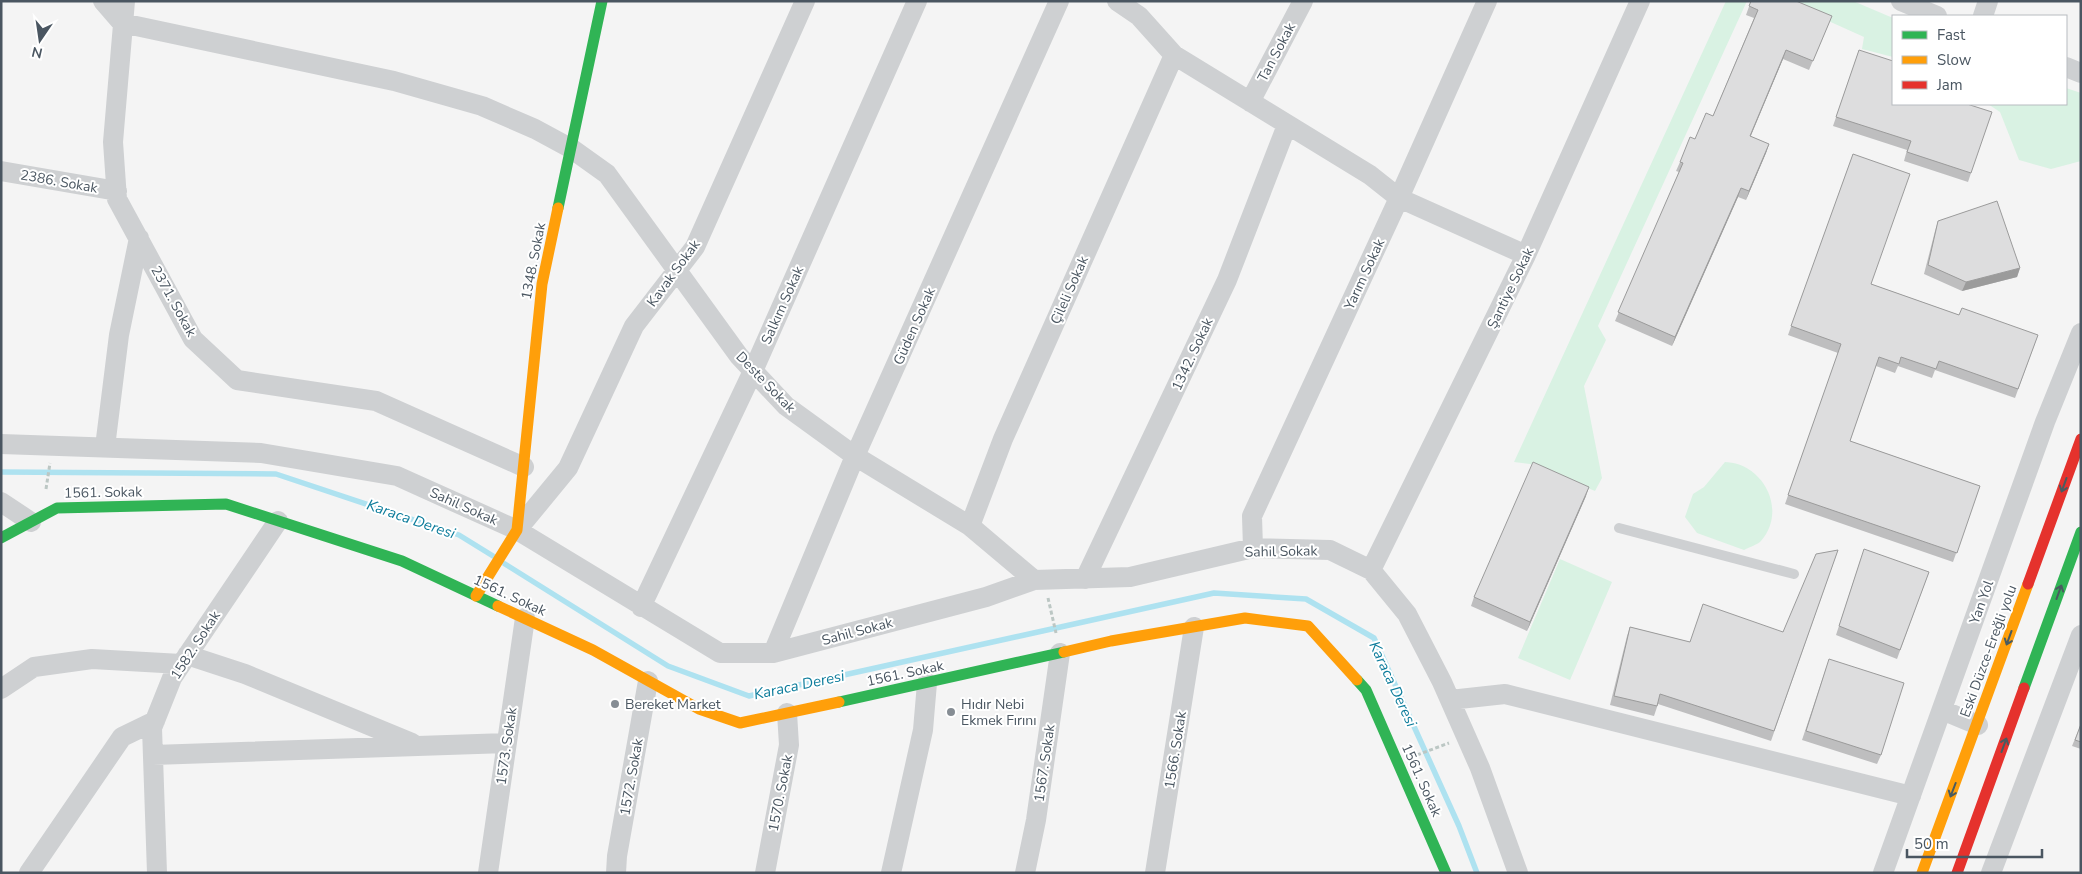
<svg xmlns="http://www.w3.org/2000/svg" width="2082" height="874" viewBox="0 0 2082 874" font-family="'Nunito Sans',sans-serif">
<rect width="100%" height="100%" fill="#f4f4f4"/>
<!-- green -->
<path fill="#d9f2e3" d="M1726 1H1747L1598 326 1606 340 1584 386 1602 478 1595 491 1530 464 1514 462Z
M1784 1H1853L1893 18V57L1862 49 1864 37Z
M2066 88 2081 93V161L2051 169 2019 160 2000 112 1988 104H2066Z
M1725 462C1763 463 1788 510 1761 541 1757 545 1749 547 1744 550L1697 533 1685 517 1693 494 1704 487Z
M1560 559 1612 582 1570 680 1518 658Z"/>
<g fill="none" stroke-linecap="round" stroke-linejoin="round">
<!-- stream -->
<path stroke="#aee2f0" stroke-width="5.5" d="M1 472 276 474 459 535 493 556
M505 564 668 666 749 696 1214 593 1306 599 1374 638 1459 826 1477 873"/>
<!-- path -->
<path stroke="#bcc7c4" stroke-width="3" stroke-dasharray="4 2.5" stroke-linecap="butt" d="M46 489 50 463
M1048 598 1056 633
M1417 755 1449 743"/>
<!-- lane -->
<path stroke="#ced0d2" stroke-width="10" d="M1619 528 1794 574"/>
<!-- street -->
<path stroke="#ced0d2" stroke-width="20" d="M103 1 122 23 394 81 482 106 535 129 572 149 607 174 739 356 786 406 855 456 970 526 1034 580
M125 1 113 142 117 199 193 339 237 380 376 401 524 467
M1117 1 1139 16 1174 55 1370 175 1399 198 1526 255
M1901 1 1937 16
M1983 16 1988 1
M2066 67 2081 73
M1250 102 1303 1
M1 171 117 191
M1 444 261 453 397 476 517 530 720 653H773L986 597 1034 580 1130 577 1253 548 1330 550 1371 570 1407 614 1442 682 1480 768 1518 873
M105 447 119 335 139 238
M1 502 31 522
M970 526 1003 439 1174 55
M517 530 568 468 634 326 695 247 805 1
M1253 548 1252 516 1399 198 1487 1
M1371 570 1526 255 1640 1
M1085 579 1227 280 1287 125
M641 607 753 371 917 1
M773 653 855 456 1059 1
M187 655 245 674 412 743
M1 689 34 667 92 659 181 664
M1450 700 1505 694 1911 796
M1942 710 1978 725
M153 755 507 743
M29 873 122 737 155 721
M157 873 152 728 172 678 278 521
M488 873 525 618
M616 873 617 856 648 681
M765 873 789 745 787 713
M891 873 923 730 927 683
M1025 873 1036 820 1060 653
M1155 873 1194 627
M1883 873 2045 422 2081 333
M1991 873 2081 635"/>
<!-- fast -->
<path stroke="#30b455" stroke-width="11" d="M558 208 602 1
M1 538 57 508 226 504 402 561 498 606
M1357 680 1366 690 1446 873
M2024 688 2081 532
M839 702 1064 652"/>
<!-- slow -->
<path stroke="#ff9f0a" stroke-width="11" d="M476 596 517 530 542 284 558 208
M498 606 593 650 699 709 740 723 839 702
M1064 652 1111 641 1245 618 1308 626 1357 680
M1922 873 2028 584"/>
<!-- jam -->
<path stroke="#e5322d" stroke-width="11" d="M2028 584 2081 439
M1957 873 2024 688"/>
</g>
<!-- wall -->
<path fill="#bebebf" d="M1751 1 1832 16 1809 70 1783 59 1750 136 1769 144 1766 153 1746 200 1738 197 1672 346 1615 321 1679 172 1676 171 1680 162 1713 116 1754 18 1746 15Z
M1859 50 1971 173 1968 182 1904 161 1907 150 1833 126Z
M1853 154 1871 284 1959 315 2038 335 2015 398 1935 370 1932 378 1898 366 1895 373 1876 366 1850 441 1980 486 1953 562 1785 504 1838 353 1788 335Z
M1938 221 2020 268 2017 277 1962 291 1924 274 1935 231Z
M1586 496 1527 631 1471 606 1474 597Z
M1838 550 1771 741 1658 704 1654 716 1610 705 1627 636 1630 627 1690 642 1783 632Z
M1861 558 1929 572 1897 659 1836 635Z
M1826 668 1881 755 1877 764 1802 740Z
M2081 724V749L2072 746Z"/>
<!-- shaded-wall -->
<path fill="#9b9b9b" d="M1786 50 1783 59 1747 145 1750 136Z
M1769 144 1766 153 1746 200 1749 191Z
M1741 188 1738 197 1672 346 1675 337Z
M2020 268 2017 277 1962 291 1966 282Z
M1589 487 1586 496 1527 631 1530 622Z"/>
<!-- building -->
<path fill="#ddddde" stroke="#9b9b9b" d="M1751 1H1796L1832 16 1813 61 1786 50 1750 136 1769 144 1749 191 1741 188 1675 337 1618 312 1683 163 1680 162 1690 137 1695 139 1706 113 1713 116 1758 10 1749 6Z
M1859 50 1893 61V104H1967L1992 112 1971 173 1907 152 1911 141 1836 117Z
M1853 154 1910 174 1871 284 1959 315 1962 308 2038 335 2018 389 1939 361 1936 369 1901 357 1899 364 1879 357 1850 441 1980 486 1957 553 1788 495 1841 344 1791 326Z
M1997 201 2020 268 1966 282 1928 265 1938 221Z
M1533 462 1589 487 1530 622 1474 597Z
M1864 549 1929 572 1900 650 1839 626Z
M1838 550 1774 731 1660 694 1657 706 1614 696 1630 627 1690 642 1703 604 1783 632 1816 554Z
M1829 659 1904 683 1881 755 1806 731Z
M2081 724V742L2075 740Z"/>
<!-- one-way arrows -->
<defs><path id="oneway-shaft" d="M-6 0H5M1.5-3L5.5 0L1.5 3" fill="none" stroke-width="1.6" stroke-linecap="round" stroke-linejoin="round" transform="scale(1.25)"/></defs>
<g stroke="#495b60">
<use href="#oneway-shaft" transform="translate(2064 485) rotate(110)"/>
<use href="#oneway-shaft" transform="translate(2059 592) rotate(-70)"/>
<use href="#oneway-shaft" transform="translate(2009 638) rotate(110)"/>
<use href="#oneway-shaft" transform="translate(2004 745) rotate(-70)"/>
<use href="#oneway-shaft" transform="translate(1953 790) rotate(111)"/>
</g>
<!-- markers -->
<g fill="#868d94" stroke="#fff" stroke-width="2">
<circle cx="615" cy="704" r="5"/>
<circle cx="951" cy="712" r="5"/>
</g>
<g text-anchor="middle" stroke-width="4" stroke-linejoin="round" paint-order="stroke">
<!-- street labels -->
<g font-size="14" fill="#4a5661" stroke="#fff">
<text transform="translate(1276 52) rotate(-62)" y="5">Tan Sokak</text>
<text transform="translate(59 181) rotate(10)" y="5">2386. Sokak</text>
<text transform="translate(533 261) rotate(-79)" y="5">1348. Sokak</text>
<text transform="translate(673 273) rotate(-54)" y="5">Kavak Sokak</text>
<text transform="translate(1364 274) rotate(-65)" y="5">Yarım Sokak</text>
<text transform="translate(1510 288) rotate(-64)" y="5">Şantiye Sokak</text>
<text transform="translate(1069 290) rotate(-66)" y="5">Çileli Sokak</text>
<text transform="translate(174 301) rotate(61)" y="5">2371. Sokak</text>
<text transform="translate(782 305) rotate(-66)" y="5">Salkım Sokak</text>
<text transform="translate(914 326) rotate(-66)" y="5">Güden Sokak</text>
<text transform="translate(1192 354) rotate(-65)" y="5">1342. Sokak</text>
<text transform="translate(766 382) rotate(46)" y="5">Deste Sokak</text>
<text transform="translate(103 492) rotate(-1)" y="5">1561. Sokak</text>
<text transform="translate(464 506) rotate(24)" y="5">Sahil Sokak</text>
<text transform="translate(1281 551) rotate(-1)" y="5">Sahil Sokak</text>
<text transform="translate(510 595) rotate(25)" y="5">1561. Sokak</text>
<text transform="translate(1981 602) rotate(-70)" y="5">Yan Yol</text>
<text transform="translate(857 631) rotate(-15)" y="5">Sahil Sokak</text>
<text transform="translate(195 645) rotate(-57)" y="5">1582. Sokak</text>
<text transform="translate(1988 651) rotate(-70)" y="5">Eski Düzce-Ereğli yolu</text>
<text transform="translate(905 673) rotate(-12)" y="5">1561. Sokak</text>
<text transform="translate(506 746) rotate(-82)" y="5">1573. Sokak</text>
<text transform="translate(1175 750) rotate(-81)" y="5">1566. Sokak</text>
<text transform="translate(1044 763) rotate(-82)" y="5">1567. Sokak</text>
<text transform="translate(631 777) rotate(-80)" y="5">1572. Sokak</text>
<text transform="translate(1422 780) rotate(66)" y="5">1561. Sokak</text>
<text transform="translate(780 793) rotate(-79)" y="5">1570. Sokak</text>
</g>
<!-- poi labels -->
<g font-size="14" fill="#4a5661" stroke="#fff" text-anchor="start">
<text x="625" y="709">Bereket Market</text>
<text x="961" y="709">Hıdır Nebi<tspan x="961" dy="16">Ekmek Fırını</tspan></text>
</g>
<!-- water labels -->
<g font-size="15" font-style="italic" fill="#0c7c9b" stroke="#fff">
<text transform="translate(411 519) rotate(19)" y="5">Karaca Deresi</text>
<text transform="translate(1393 684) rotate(65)" y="5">Karaca Deresi</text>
<text transform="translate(799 685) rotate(-12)" y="5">Karaca Deresi</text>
</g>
</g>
<!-- border -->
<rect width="2082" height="874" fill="none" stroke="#4a5661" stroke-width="5"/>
<!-- legend -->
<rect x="1892" y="15" width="175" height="90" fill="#ffffff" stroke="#b7bbc0"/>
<rect x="1902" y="31" width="25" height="8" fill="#30b455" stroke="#b7bbc0"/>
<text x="1937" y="40" font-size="15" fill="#4a5661">Fast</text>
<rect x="1902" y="56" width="25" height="8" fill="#ff9f0a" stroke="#b7bbc0"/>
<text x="1937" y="65" font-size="15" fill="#4a5661">Slow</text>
<rect x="1902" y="81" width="25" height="8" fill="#e5322d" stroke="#b7bbc0"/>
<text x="1937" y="90" font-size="15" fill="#4a5661">Jam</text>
<!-- north arrow -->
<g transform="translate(40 40) rotate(193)" stroke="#ffffff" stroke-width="4" paint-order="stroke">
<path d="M0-4L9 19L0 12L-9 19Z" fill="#4a5661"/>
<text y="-8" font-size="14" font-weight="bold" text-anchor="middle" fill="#4a5661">N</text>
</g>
<!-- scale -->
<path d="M1907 849v8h135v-8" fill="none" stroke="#4a5661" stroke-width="2.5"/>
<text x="1914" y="849" font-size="15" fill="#4a5661" stroke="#ffffff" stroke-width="4" paint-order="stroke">50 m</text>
</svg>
